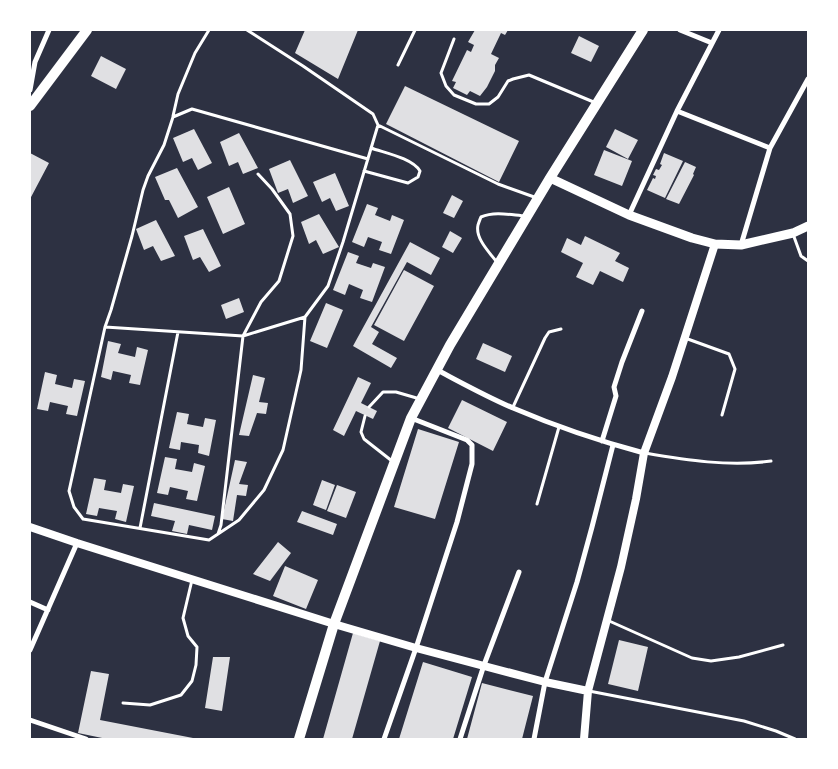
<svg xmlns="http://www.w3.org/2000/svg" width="838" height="769" viewBox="0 0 838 769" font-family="Mulish,sans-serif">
<rect width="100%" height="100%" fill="#2d3142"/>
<!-- building -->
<path fill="#e0e0e3" d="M305 30H358L338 79 295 53Z
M475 30H508L505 35 501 33 491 54 499 58 495 65V71L487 87 480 96 470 91 467 95 453 88 456 82 452 81 467 50 471 52 474 45 468 42Z
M579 36 599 46 591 62 571 53Z
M101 56 126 69 116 89 91 76Z
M405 86 519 141 499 182 386 124Z
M194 129 212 163 198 170 192 158 183 162 173 138Z
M615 129 638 140 628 159 606 147Z
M239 133 258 168 243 174 238 162 229 166 220 142Z
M604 150 632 161 622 186 594 175Z
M30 153 49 163 30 199Z
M664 153 683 161 665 198 647 190 653 178 655 179 656 176 653 175 656 169 659 170 662 165 660 164Z
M290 160 308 196 293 203 288 189 278 193 269 169Z
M685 162 696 167 693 174 694 175 679 204 666 199Z
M177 168 198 207 178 218 169 200H165L155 177Z
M335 173 349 206 336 211 330 198 322 202 313 182Z
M229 187 245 224 223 234 207 197Z
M452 195 463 201 454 218 443 213Z
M367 204 378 208 375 215 390 221 392 215 404 220 391 254 379 250 382 242 368 237 364 247 352 242Z
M319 214 339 247 323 254 316 240 309 244 301 222Z
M156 220 175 256 161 261 153 246 144 250 136 229Z
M203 229 221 266 209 272 200 257 193 260 184 236Z
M450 231 462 238 453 253 442 247Z
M585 236 620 253 615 261 629 268 623 282 600 271 593 285 576 277 583 263 561 252 567 238 581 245Z
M410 242 440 258 431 275 407 262 371 327 379 332 372 344 397 358 391 368 353 346Z
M348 252 359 256 356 263 371 268 373 263 385 267 372 302 360 298 363 290 349 284 345 295 333 290Z
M404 270 434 286 404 341 374 325Z
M239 298 244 312 226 319 221 305Z
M326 303 343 310 327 348 310 341Z
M108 341 121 344 118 353 135 357 137 347 148 350 140 385 129 383 131 375 113 371 111 380 101 377Z
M483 343 512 356 505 372 476 359Z
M45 372 57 375 55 384 72 388 74 379 85 381 77 416 66 414 68 406 50 402 48 411 37 409Z
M253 375 265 378 259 402 268 403 266 414 257 413 249 436 239 435Z
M358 377 371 383 361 403 377 411 373 419 356 411 344 436 333 430Z
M462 400 507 422 493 451 448 428Z
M177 412 189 414 187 424 203 427 205 418 216 420 209 456 198 453 199 445 181 442 180 450 169 448Z
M418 429 459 442 435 519 394 507Z
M165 457 177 459 175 469 192 472 194 463 205 466 197 501 186 499 188 491 170 487 168 495 157 493Z
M235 460 247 462 239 484 248 485 246 496 237 495 233 521 222 519Z
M94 478 106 480 104 490 121 493 123 484 134 486 126 522 115 519 117 511 99 508 97 516 86 514Z
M322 480 335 485 326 510 313 505Z
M337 485 356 492 346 518 327 511Z
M154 503 215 516 212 530 189 525 187 534 172 531 175 521 151 516Z
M302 511 337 524 333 535 297 522Z
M278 542 291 553 270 581 253 574Z
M285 566 318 580 306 609 273 596Z
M353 633 380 641 352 739H323Z
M619 640 648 647 638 691 608 684Z
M213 657H230L222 711 205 708Z
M423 662 472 677 453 739H399Z
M91 671 109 674 100 720 193 738 192 739H107L78 733Z
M482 683 533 696 522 739H467Z"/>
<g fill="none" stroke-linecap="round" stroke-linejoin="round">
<!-- service -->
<path stroke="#fff" stroke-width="3" d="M247 30 303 66 373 114 378 125 498 184 537 198
M454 39 441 73 446 86 454 95 476 104H489L498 97 508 81 513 79 529 75 596 103
M398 65 415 30
M173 116 178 94 195 53 209 30
M364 171 408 183 418 177 420 171C412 158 385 153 371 148
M258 174 272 189 290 214 293 236 279 281 261 302 243 336 221 525 218 534 209 540 83 519 74 507 69 491 105 327 111 310 132 236 143 190 148 176 164 145 173 117 192 109 368 159
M793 234 801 256 808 261
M496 261C489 252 475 238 478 225 479 222 480 219 481 217 495 211 511 215 526 216
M105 327 243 336 305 317 328 286 343 242 378 125
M685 338 729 354 735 369 722 415
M369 407 383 392H396L420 399
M513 407 545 338 549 332 561 329
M365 416 361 432 364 439 392 461
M645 453C686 460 729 467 771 461
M537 504 559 427
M140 528 178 332
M218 534 239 520 264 490 283 450 301 370 305 317
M607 620 692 658 711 661 739 657 783 645
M589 691 744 721 776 731 795 739
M123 703 150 705 181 695 192 681 196 665 197 647 188 636 183 618 192 580"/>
<!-- minor -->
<path stroke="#fff" stroke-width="5" d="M680 30 712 43
M30 90 35 62 49 30
M677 111 770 148
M629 215 677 111 719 30
M741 245 770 148 808 79
M437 370C462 383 487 397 513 408 555 426 599 441 644 453
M602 441 616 396 614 387 622 362 642 311
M30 602 48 610
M30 650 77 543
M30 720 86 739
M384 739 416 648 457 522 472 464V445L467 440 411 418
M460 739 484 665 519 572
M534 739 545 682 577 582 592 527 613 445"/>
<!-- tertiary -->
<path stroke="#fff" stroke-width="8" d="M30 527 77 543 334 624 416 648 545 682 588 691
M584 739 588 691 621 567 636 499 644 453 672 377 715 244"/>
<!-- secondary -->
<path stroke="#fff" stroke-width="9" d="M550 178 629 215 692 238 715 244 741 245 793 233 808 226"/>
<!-- primary -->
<path stroke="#fff" stroke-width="10" d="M30 106 87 30"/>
<!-- trunk -->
<path stroke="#fff" stroke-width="10" d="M299 739 334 624 411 418 450 345 550 178 643 30"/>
</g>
<!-- border -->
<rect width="838" height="769" fill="none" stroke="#ffffff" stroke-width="62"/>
</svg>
